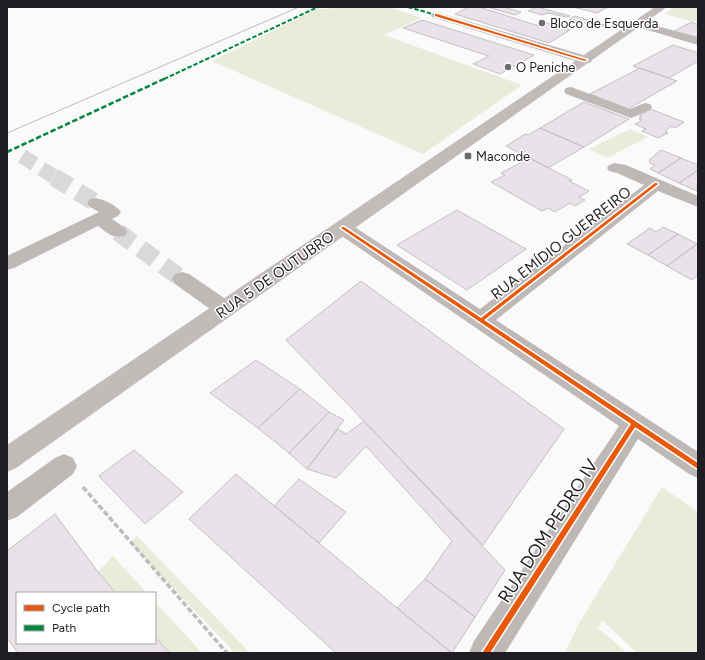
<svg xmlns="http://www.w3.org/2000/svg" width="705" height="660" viewBox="0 0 705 660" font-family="Figtree,sans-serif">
<rect width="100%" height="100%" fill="#fafafb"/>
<!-- green -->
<path fill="#e8ecd9" d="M369 7H389L421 18 384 35 522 85 423 154 212 61 317 9Z
M673 7H698V23L665 14Z
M630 129 648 137 607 158 589 149Z
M662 487 698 512V653H637L602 620 598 628 627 653H565L578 625Z
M137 536 250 653H235L130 543Z
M113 556 147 593H116L98 572Z
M155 602 202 653H170L155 637Z"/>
<!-- building -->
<path fill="#e9e2e9" stroke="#c2c0c3" d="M468 7H479L539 26 544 22 570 30 549 43 455 14Z
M487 7H503L521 12 515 15Z
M537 7 570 16 566 17 548 13 542 15 528 11Z
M573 7H608L597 13Z
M575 16 604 25 600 27 569 19Z
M422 20 534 55 500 74 473 64 489 56 403 28Z
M691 22 698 25V39L673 32Z
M673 45 698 53V61L669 78 633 66Z
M640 68 677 81 628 109 590 94Z
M584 102 629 119 584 147 540 128Z
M650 109 684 122 675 128 671 126 665 132 668 133 658 138 642 131 646 129 635 124 642 120 639 119 642 117 639 116Z
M540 128 584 147 548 168 506 146 525 134 528 135Z
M661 150 681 158 658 173 650 169 655 165 650 163 649 160Z
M530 158 572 180 569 181 589 191 579 197 585 200 575 206 570 203 555 212 548 208 542 211 491 182 505 175 501 173Z
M681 158 698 165V170L679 183 658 173Z
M698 170 697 191 679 183Z
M457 210 526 249 467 290 397 245Z
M663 227 678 234 648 255 627 244 650 228 656 232Z
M678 234 697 244 667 266 648 255Z
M697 244 698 245V275L692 280 667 266Z
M361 281 564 429 483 545 286 340Z
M256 360 300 389 258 428 210 393Z
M300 389 329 412 289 453 258 428Z
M329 412 344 420 307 469 289 453Z
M364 421 505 570 475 617 425 579 452 541 366 446 336 478 307 469 338 429 346 434Z
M134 450 183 492 145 524 99 476Z
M236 474 397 608 452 653H336L189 519Z
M299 479 346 512 319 543 274 506Z
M55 514 98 572 116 593H17V643H155V637L170 653H18L7 638V551Z
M425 579 475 617 452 653 397 608Z"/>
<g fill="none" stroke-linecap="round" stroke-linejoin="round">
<!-- minor-tunnel-far1 -->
<path stroke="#d9d9db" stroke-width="15" stroke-dasharray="15 8" stroke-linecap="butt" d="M22 156 56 178"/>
<!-- minor-tunnel -->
<path stroke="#d9d9db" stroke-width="18" stroke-dasharray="18 10" stroke-linecap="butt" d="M54 177 96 203
M118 232 182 279"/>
<!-- path -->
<path stroke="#bfbdbc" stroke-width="3.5" stroke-dasharray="5.5 2.5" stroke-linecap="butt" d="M83 487 227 653"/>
<!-- minor -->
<path fill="#beb9b6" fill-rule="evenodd" d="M436 12 590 57 592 60 590 63H582L432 17 431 15Z
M638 21 698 37V45L634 26 632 24Z
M571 87 630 109 645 103 650 104 652 107 650 110 631 118 566 94 564 91 566 88Z
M615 163 626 165 698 196V207L658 191 496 320 698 452V478L689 474 638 439 505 653H469L474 641 619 426 336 232 334 228 336 224 343 222 350 224 480 309 644 185 617 173 609 171 607 168 609 165Z
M96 198C105 200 116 205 121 212L118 216 112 219 125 228 127 232 125 236C113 239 107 233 98 226L14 268 7 270V256L99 212 90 207 87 203 90 199Z
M182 272 189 274 233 304 236 309 233 314 225 316 217 314 175 284 172 279 175 274Z
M64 454 73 458 77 466 73 474 17 517 7 521V492L55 458Z"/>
<!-- major -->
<path fill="#c1bbb9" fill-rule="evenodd" d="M655 7H667L16 468 7 472V445Z"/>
<!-- tram -->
<path stroke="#bebcbb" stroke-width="1" d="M7 133 299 7"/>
<!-- quiet-far1 -->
<path stroke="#00873e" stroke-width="2" stroke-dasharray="4.5 2" stroke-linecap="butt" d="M408 7 436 15
M164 79 318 7"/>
<!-- quiet -->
<path stroke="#00873e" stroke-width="2.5" stroke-dasharray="5.5 2.5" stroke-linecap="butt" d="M7 152 166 78"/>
<!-- cycleway casing -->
<g stroke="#fff" stroke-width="3">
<path id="cycleway" d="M435 14H437L587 60 585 61 435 16Z
M655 183H657L658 184 484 320 698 463V469L635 427 490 653H482L631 424 341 228 342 227H344L481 318Z"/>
</g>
<!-- cycleway -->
<use href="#cycleway" fill="#e8590c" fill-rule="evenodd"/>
</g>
<!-- markers -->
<g fill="#6c6b6f" stroke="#fff" stroke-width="1.5">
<circle cx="542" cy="23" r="4"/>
<circle cx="508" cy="67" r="4"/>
<rect x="464" y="152" width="8" height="8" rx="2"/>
</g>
<g text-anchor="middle" stroke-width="3" stroke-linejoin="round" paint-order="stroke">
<!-- far-poi labels -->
<g font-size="13" fill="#201e24" stroke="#fff" text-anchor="start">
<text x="550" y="28">Bloco de Esquerda</text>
<text x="516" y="72">O Peniche</text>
<text x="476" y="161">Maconde</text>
</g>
<!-- street labels -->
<g font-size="15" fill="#201e24" stroke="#fff">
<text transform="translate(561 243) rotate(-38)" y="5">RUA EMÍDIO GUERREIRO</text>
<text transform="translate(275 275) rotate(-35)" y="5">RUA 5 DE OUTUBRO</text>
</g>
<!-- near-street labels -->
<g font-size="18" fill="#201e24" stroke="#fff">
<text transform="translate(548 531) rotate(-57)" y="6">RUA DOM PEDRO IV</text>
</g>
</g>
<!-- border -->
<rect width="705" height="660" fill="none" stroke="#201e24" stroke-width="16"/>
<!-- legend -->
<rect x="16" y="592" width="140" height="52" fill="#ffffff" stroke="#a6a5a7"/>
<rect x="24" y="605" width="20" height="6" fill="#e8590c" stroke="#a6a5a7"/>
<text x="52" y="612" font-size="12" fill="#201e24">Cycle path</text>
<rect x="24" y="625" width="20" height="6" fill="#00873e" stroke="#a6a5a7"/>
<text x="52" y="632" font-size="12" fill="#201e24">Path</text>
</svg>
